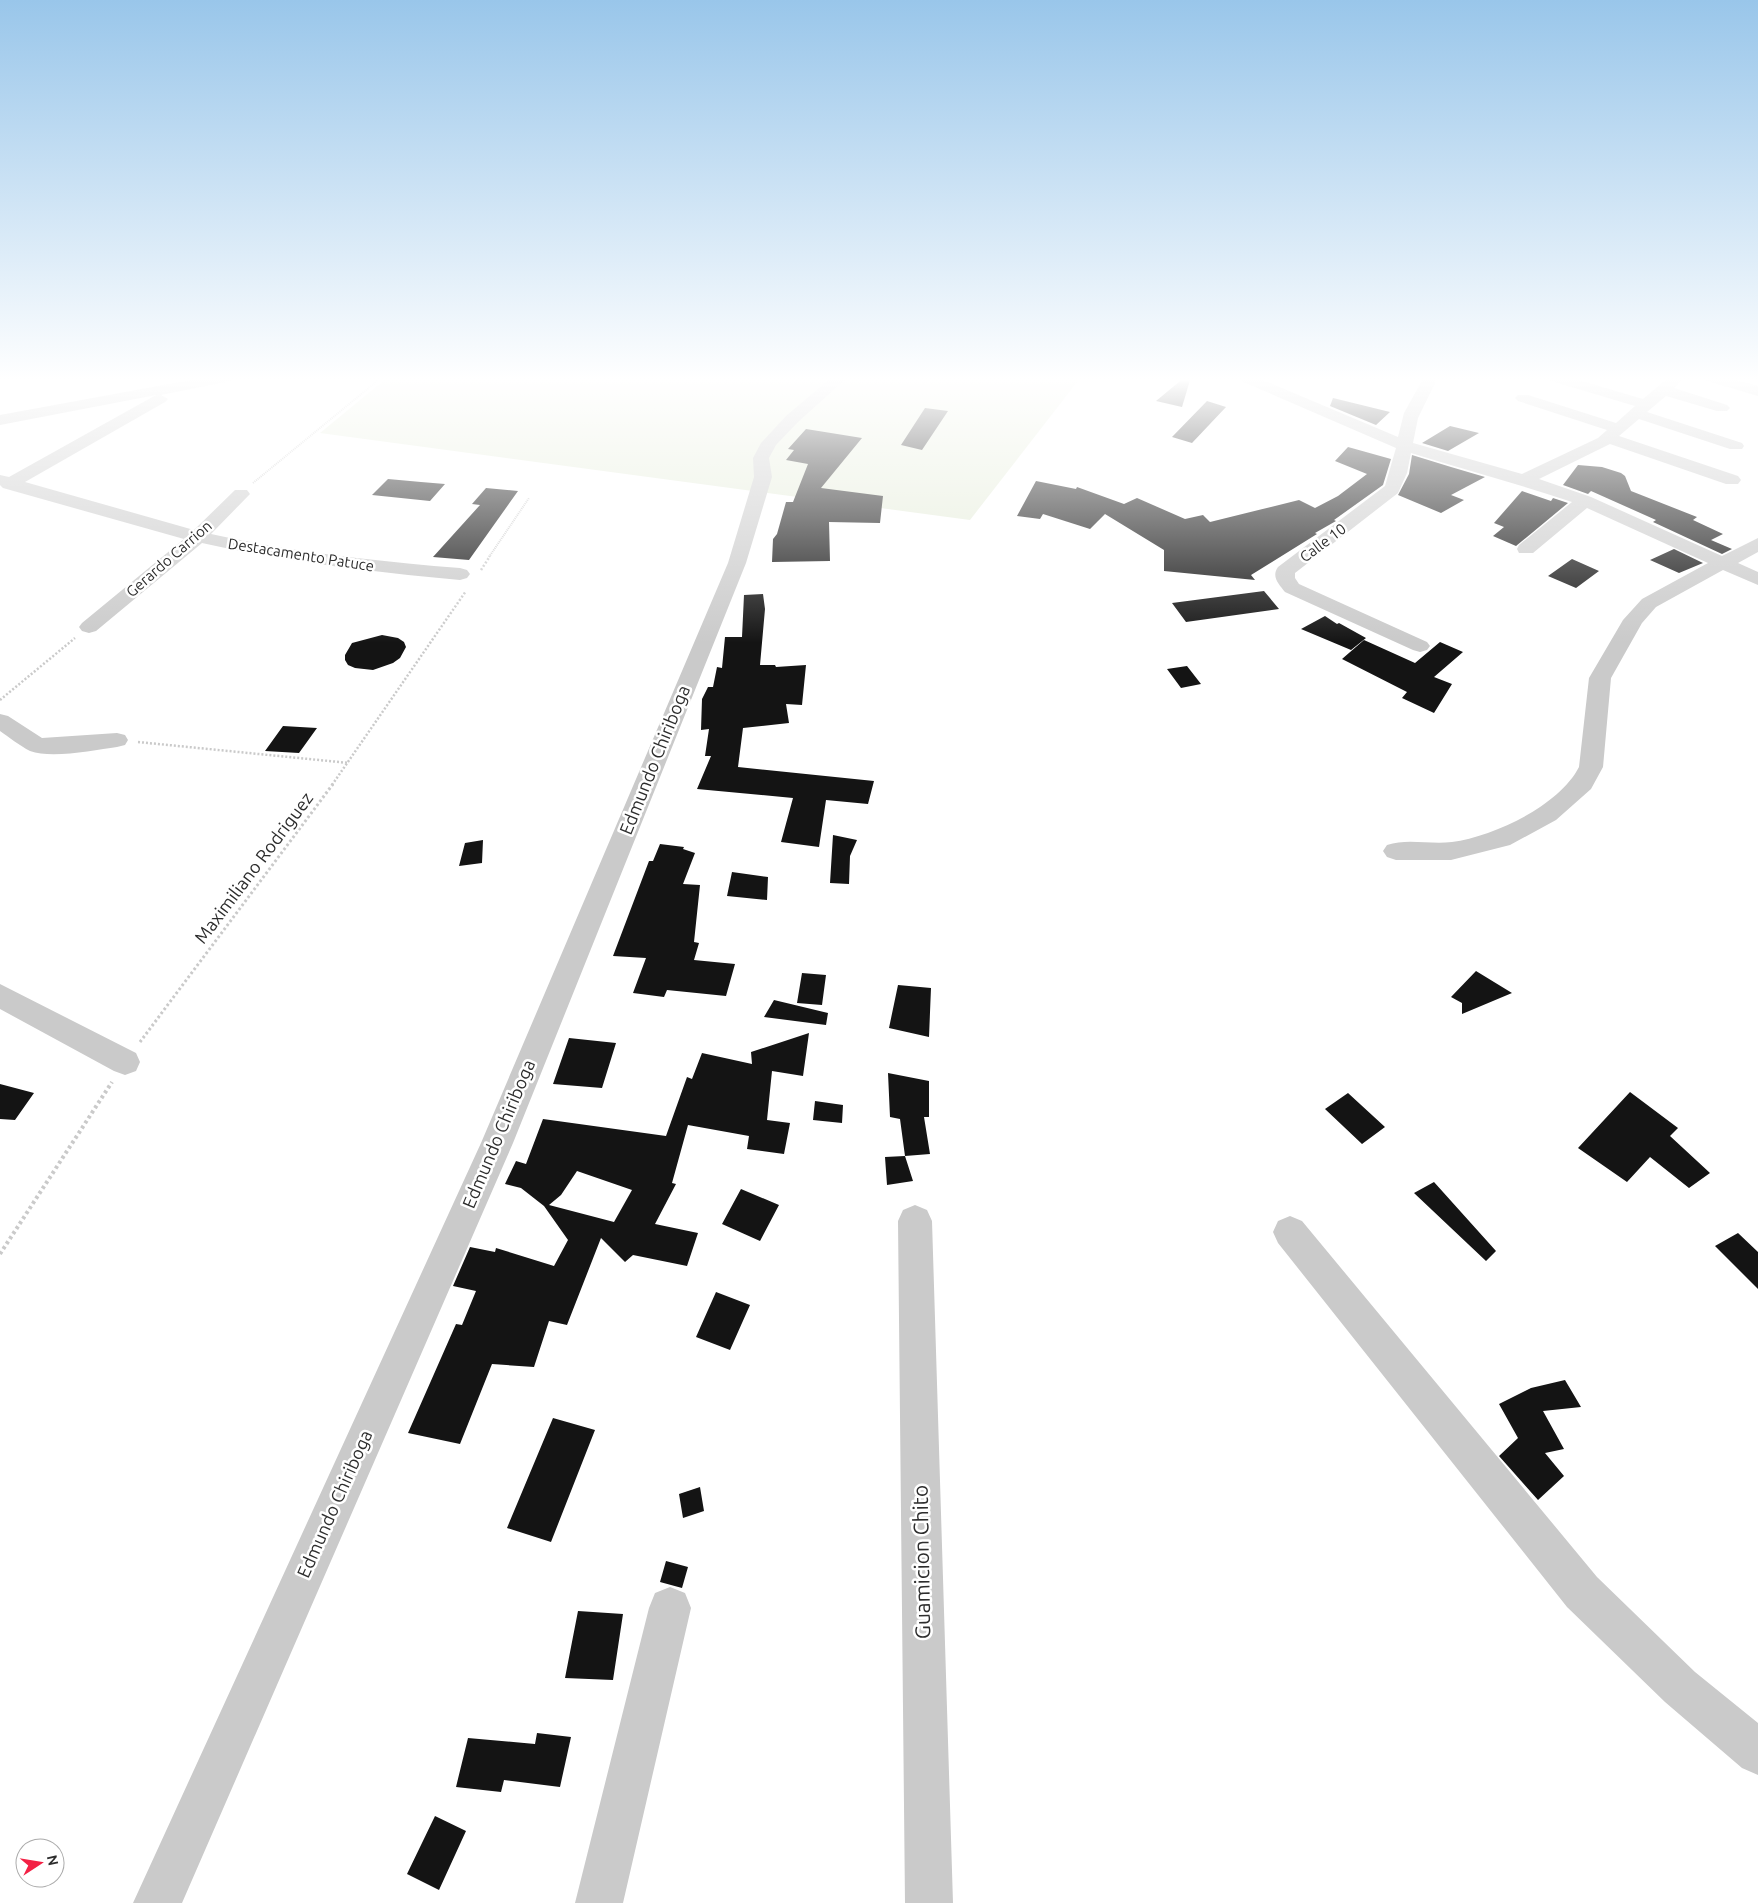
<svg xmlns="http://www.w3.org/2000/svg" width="1758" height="1903" viewBox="0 0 1758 1903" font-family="Ubuntu,sans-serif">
<rect width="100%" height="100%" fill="#fff"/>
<!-- green -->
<path fill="#e5ecd9" d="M388 377H1081L970 520 320 433Z"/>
<!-- building -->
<path fill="#141414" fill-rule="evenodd" d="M1185 377H1191L1182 407 1156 401Z
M1333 398 1390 412 1376 425 1330 406Z
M1207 401 1226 407 1192 443 1172 437Z
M925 408 948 411 922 450 901 445Z
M1450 426 1479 433 1448 451 1422 443Z
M806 429 862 438 821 488 883 496 880 523 829 522 830 561 772 562 773 539 777 534 786 502H793L808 464 786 460 794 450 788 449Z
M1348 447 1391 459 1383 485 1334 520 1336 521 1315 533 1317 534 1251 575 1255 580 1164 571V550L1105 514 1090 529 1043 514 1040 519 1017 516 1036 481 1076 489 1077 487 1124 504 1137 498 1185 519 1203 515 1210 522 1299 500 1315 508 1338 496 1367 474 1335 461Z
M1412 455 1451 467 1485 477 1451 495 1464 500 1441 513 1398 495 1409 474Z
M1578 465 1602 467 1621 473 1625 476 1631 491 1697 517 1693 520 1723 534 1711 540 1732 549 1722 554 1653 522 1656 520 1591 491 1588 494 1563 485Z
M388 479 421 482 445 484 430 501 372 495Z
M486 488 518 491 469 560 433 557 480 505 472 504Z
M1522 491 1551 501 1553 498 1568 503 1516 546 1493 536 1504 527 1494 523Z
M1674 549 1703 563 1679 573 1650 560Z
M1572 559 1599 571 1576 588 1548 576Z
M1264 591 1279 609 1186 622 1172 603Z
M763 594 765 609 760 665H775L776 667 806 665 802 705 786 704 789 723 743 728 738 767 874 781 868 804 826 800 819 847 781 842 793 798 697 789 711 756H705L709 729 701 730 702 699 708 687H713L717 667 722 668 725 637H742L744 595Z
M1325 616 1337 624 1339 623 1366 638 1351 650 1301 629Z
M382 635 398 638 404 642 406 647 400 658 393 663 373 670 355 668 348 665 345 660V655L352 643Z
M1364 640 1415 663 1440 642 1463 652 1434 677 1452 684 1434 713 1402 698 1407 692 1342 659Z
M1187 666 1201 684 1181 688 1167 669Z
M283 726 317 728 299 753 265 751Z
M833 835 857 840 850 856 849 884 830 883Z
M483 840 482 863 459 866 465 843Z
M660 844 684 847 683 849 695 853 683 884 700 885 694 942 699 943 694 960 735 964 726 996 667 990 664 997 633 993 646 958 613 956 649 861H653Z
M732 872 768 877 767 900 727 896Z
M1476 971 1512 993 1462 1014V1003L1451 997Z
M802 973 826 975 822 1005 797 1003Z
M898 985 931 988 929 1037 889 1028Z
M774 1000 828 1013 826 1025 764 1017Z
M809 1033 803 1076 772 1071 767 1120 790 1123 784 1154 747 1149 749 1136 688 1125 672 1183 676 1184 655 1224 698 1233 687 1266 633 1255 625 1262 601 1238 567 1325 549 1321 534 1367 492 1364 460 1444 408 1433 456 1324 462 1325 476 1291 453 1286 470 1247 495 1252 496 1248 554 1266 568 1240 544 1206 521 1188 505 1184 516 1161 526 1164 543 1119 666 1136 687 1077 692 1079 702 1053 752 1064 751 1052ZM577 1171 632 1190 614 1222 549 1205 561 1195Z
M569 1038 616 1043 602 1088 553 1084Z
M888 1073 929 1081V1117H924L930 1154 905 1156 900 1119 890 1117Z
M0 1084 34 1093 15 1120 0 1119Z
M1630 1092 1678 1128 1670 1136 1710 1173 1689 1188 1650 1157 1627 1182 1578 1148Z
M1348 1093 1385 1127 1362 1144 1325 1109Z
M815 1101 843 1105 842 1123 813 1120Z
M905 1156 913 1181 887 1185 885 1157Z
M1434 1182 1496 1251 1486 1261 1414 1193Z
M741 1189 779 1205 760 1241 722 1224Z
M1738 1233 1758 1252V1289L1715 1246Z
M716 1292 750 1305 730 1350 696 1337Z
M1565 1380 1581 1407 1543 1411 1564 1449 1545 1453 1564 1476 1538 1500 1499 1456 1518 1438 1499 1404 1531 1388Z
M553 1418 595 1430 551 1542 507 1528Z
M700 1487 704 1511 683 1518 679 1494Z
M666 1561 688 1567 682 1588 660 1582Z
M578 1611 623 1614 613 1680 565 1678Z
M537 1733 571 1737 560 1787 504 1780 501 1792 456 1787 468 1738 535 1744Z
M435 1816 466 1831 439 1890 407 1874Z"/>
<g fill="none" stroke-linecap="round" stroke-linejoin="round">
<!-- path-far3 -->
<path stroke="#cacaca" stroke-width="2" stroke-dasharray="1 1" stroke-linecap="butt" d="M253 483 382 377
M489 557 529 498"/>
<!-- path-far2 -->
<path stroke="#cacaca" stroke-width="2.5" stroke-dasharray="2 2" stroke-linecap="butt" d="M481 570 490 556
M0 700 75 638
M138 742 349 763
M332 785 466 591"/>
<!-- path-far1 -->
<path stroke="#cacaca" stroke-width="3" stroke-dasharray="2.5 2.5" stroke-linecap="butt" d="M140 1042 333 784"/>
<!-- path -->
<path stroke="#cacaca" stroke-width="4" stroke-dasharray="3 3" stroke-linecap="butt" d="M0 1254 112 1082"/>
<!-- minor -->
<path fill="#cacaca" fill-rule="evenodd" d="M207 377H237L230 381 161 395 168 399 165 402 25 482 194 530 235 490H247L250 494 211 534C293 552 376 561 460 568L467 570 470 574 467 578 460 580C373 572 287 562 202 543L96 631 89 633 82 631 79 627 82 623 184 539 3 488 0 485V475L9 477 156 395 0 425V415Z
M832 377H848L798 422 776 445 769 458 772 477 746 563 513 1143 182 1903H133L481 1143 728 563 754 477 753 458 761 443 786 416Z
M1237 377H1256L1398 437 1404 413 1424 377H1438L1418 418 1413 443 1522 474 1598 438 1607 430 1518 401 1515 398 1518 395H1528L1616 423 1635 406 1548 380 1546 377H1568L1643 399 1669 377H1685L1674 388 1727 405 1730 408 1727 411H1717L1666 396 1647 412 1742 443 1744 446 1742 449H1730L1639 419 1619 436 1738 476 1741 480 1738 484H1726L1610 444 1539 479 1591 497 1722 556 1758 538V552L1738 563 1758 572V585L1723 570 1656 607 1642 623 1611 678 1603 767 1591 789 1556 820 1510 845 1451 860H1396L1387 857 1383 851 1387 845C1408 838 1430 845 1452 842 1494 836 1559 806 1579 767L1589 678 1623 620 1642 599 1708 563 1587 508 1533 553H1519L1517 549 1519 545 1572 502C1519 484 1465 470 1411 453L1407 473 1398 493 1295 573V578L1299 584 1427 642 1430 646 1427 650 1420 652 1413 650 1285 592C1279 584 1271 577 1278 567L1385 486 1396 448 1239 380Z
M1702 377H1725L1758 386V396L1704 380Z
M0 714 8 716 42 738 117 733 125 735 128 740 125 745 117 747C94 750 52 759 30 751 20 746 9 737 0 731Z
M0 984 136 1053 140 1062 136 1071 125 1075 114 1071 0 1009Z
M915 1205 927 1210 932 1221 953 1903H905L898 1221 903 1210Z
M1290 1216 1302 1221 1597 1577 1695 1672 1758 1723V1775L1742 1768 1665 1702 1567 1607 1278 1243 1273 1232 1278 1221Z
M670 1587 685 1593 691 1608 623 1903H575L649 1608 655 1593Z"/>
</g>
<!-- sky -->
<linearGradient id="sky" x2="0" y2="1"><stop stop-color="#99c6ea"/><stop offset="0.59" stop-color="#fff"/><stop offset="1" stop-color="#fff" stop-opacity="0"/></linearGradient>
<rect width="1758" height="643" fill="url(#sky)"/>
<g text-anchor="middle" stroke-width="5" stroke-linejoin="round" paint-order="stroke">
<!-- far-street labels -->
<g font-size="15" fill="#2d2d2d" stroke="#fff">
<text transform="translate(1323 543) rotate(-37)" y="5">Calle 10</text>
<text transform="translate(301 555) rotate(9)" y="5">Destacamento Patuce</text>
<text transform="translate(169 559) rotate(-41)" y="5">Gerardo Carrion</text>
</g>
<!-- street labels -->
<g font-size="18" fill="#2d2d2d" stroke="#fff">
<text transform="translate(655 760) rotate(-68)" y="6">Edmundo Chiriboga</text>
<text transform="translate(254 868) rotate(-53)" y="6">Maximiliano Rodriguez</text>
<text transform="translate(499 1134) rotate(-67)" y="6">Edmundo Chiriboga</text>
<text transform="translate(335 1504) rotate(-66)" y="6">Edmundo Chiriboga</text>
</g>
<!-- near-street labels -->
<g font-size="21" fill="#2d2d2d" stroke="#fff">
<text transform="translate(922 1562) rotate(-91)" y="7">Guamicion Chito</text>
</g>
</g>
<!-- north arrow -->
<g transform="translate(40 1863) rotate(78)"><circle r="24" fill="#ffffff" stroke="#ababab"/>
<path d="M0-4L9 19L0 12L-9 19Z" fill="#f32145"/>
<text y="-8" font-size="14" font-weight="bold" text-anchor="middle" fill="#2d2d2d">N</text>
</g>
</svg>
